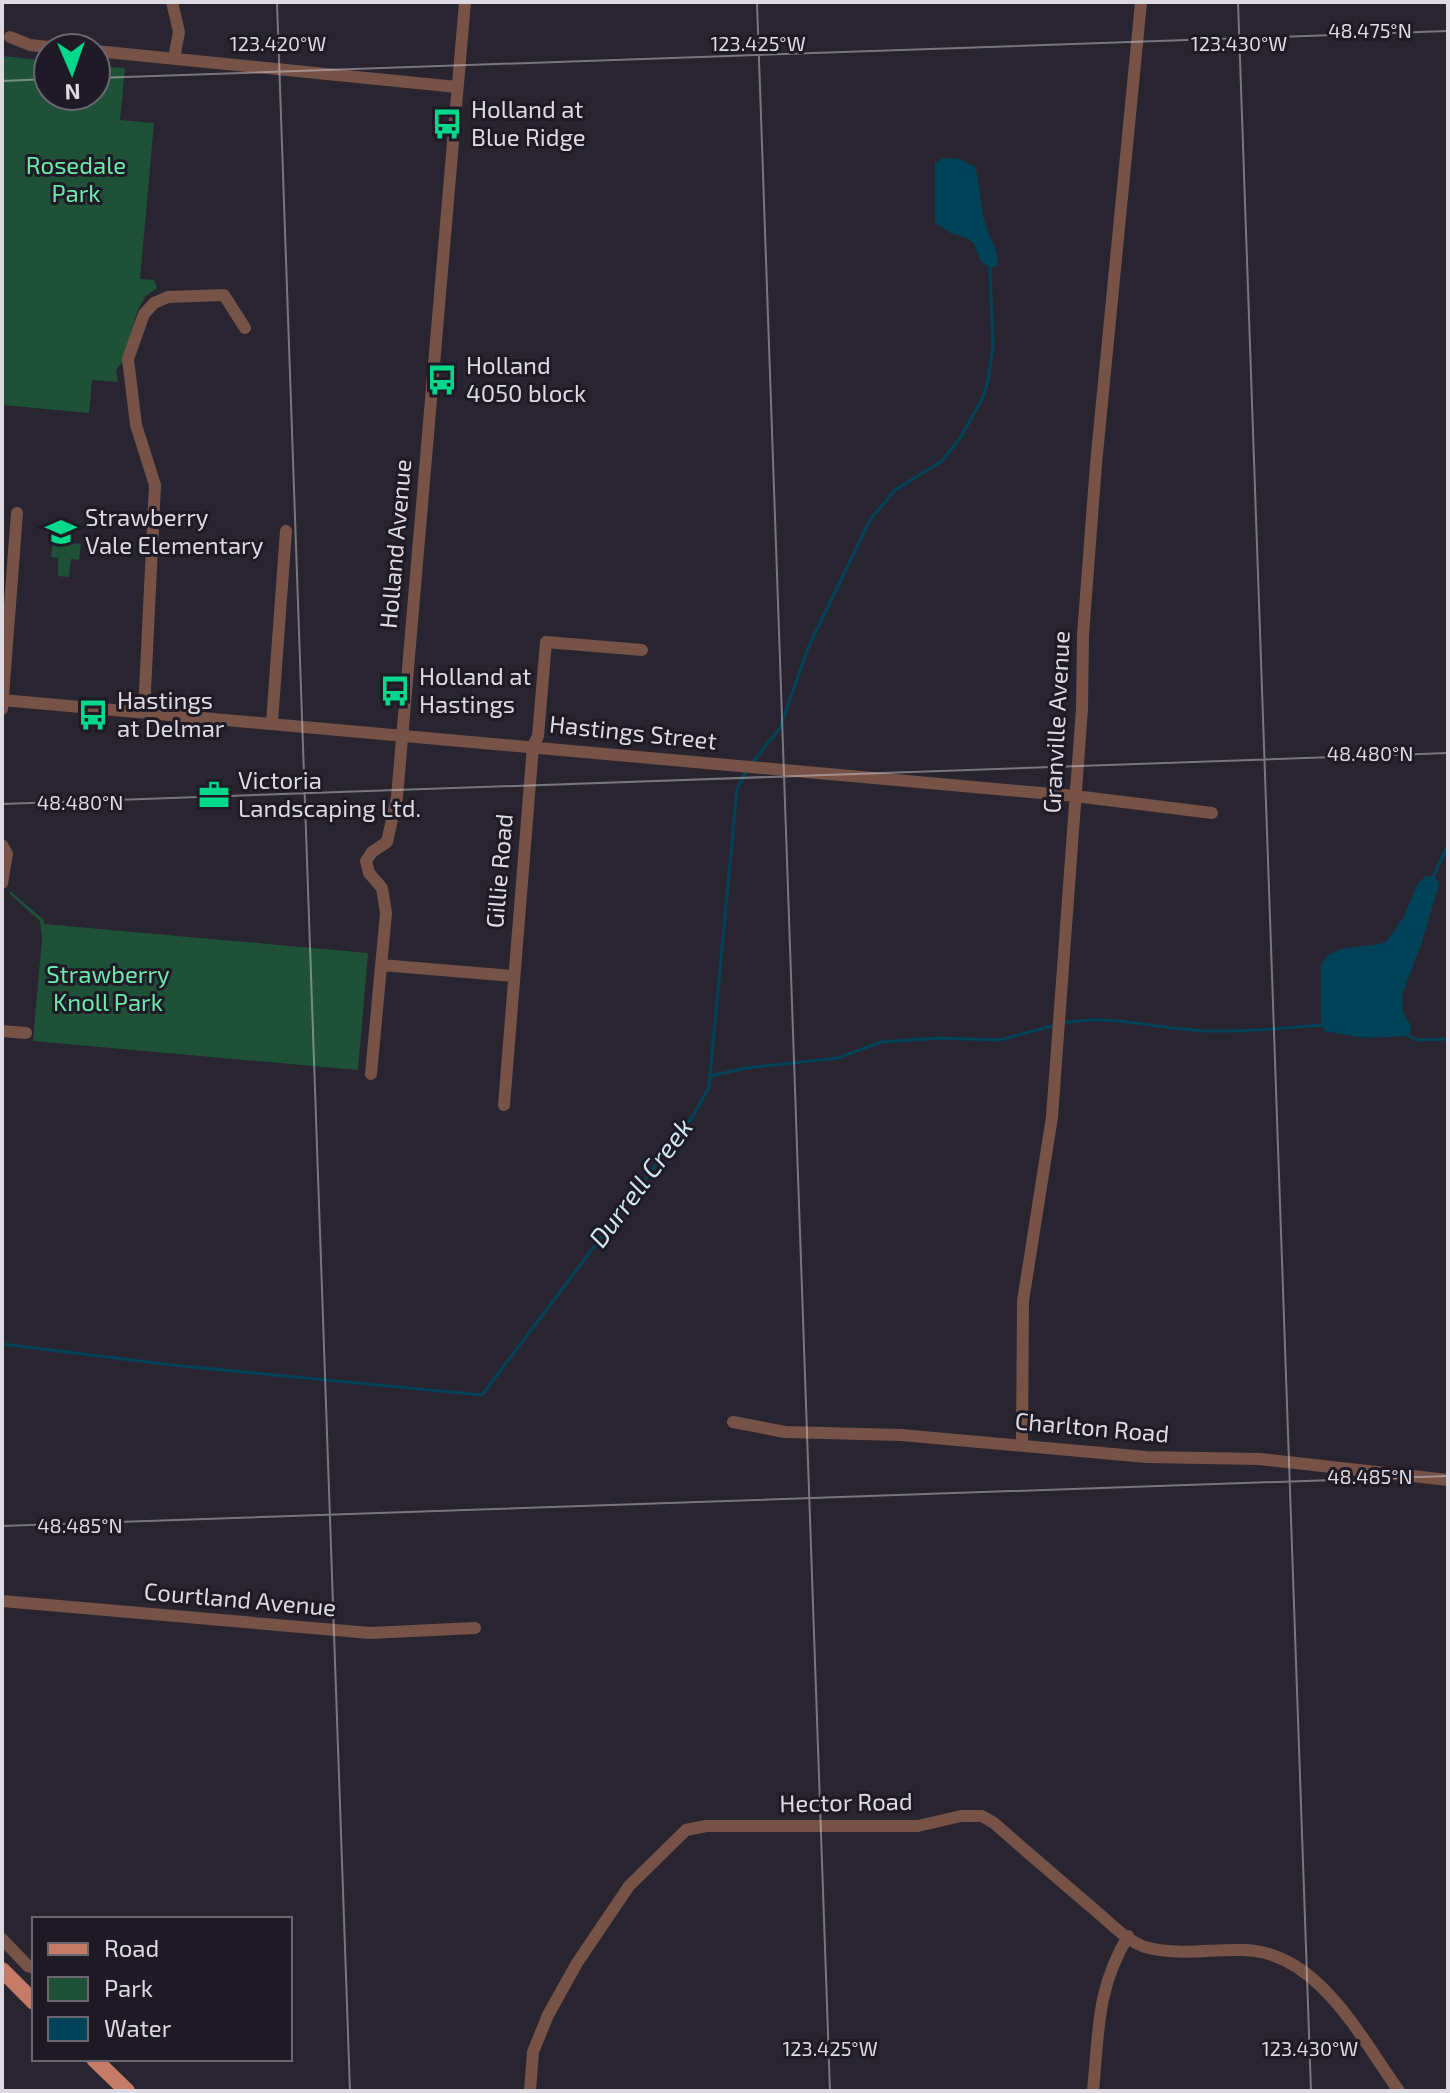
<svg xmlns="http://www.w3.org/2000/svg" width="1450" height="2093" viewBox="0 0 1450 2093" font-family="'Exo 2',sans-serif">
<rect width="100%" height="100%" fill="#282530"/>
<!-- green -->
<path fill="#1f5138" d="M2 56 48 61V96H96V66L125 68 120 120 154 123 140 279 154 280 157 288 146 296 138 309 123 361 116 370 118 382 92 380 89 413 2 405Z
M53 541 81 544 79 560 71 559 69 577 58 576V558L51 557Z
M10 891 44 920V924L368 953 358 1070 33 1041 42 939 40 921 10 894Z"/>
<!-- water -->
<path fill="#004358" d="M943 158 960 159 975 167C981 187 980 209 987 229 991 242 1000 251 997 265L990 269 981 261 974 244 967 238 950 233 935 222V163Z
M1426 876 1435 877 1439 884 1422 942 1402 995 1403 1012 1411 1026 1409 1036 1364 1038 1324 1031 1321 1022V964C1336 941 1362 950 1386 942L1403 918 1418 883Z"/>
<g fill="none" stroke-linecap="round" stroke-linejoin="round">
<!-- stream -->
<path stroke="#004358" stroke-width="3" d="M752 763 780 728 808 648 870 520 895 490 942 461 961 437 983 397 988 381 993 346 990 269
M1433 877 1448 845
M1064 1023C1112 1013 1163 1031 1212 1031 1249 1032 1286 1028 1323 1025
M1409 1036 1417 1040 1448 1039
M711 1076 746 1068 838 1058 881 1042 941 1038 999 1040 1056 1025
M2 1344 172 1365 482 1395 693 1116 709 1087 737 789 747 770"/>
<!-- minor -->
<path stroke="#765247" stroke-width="12" d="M172 2 179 32 174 58
M10 37 30 45 58 48
M96 51 457 87
M2 700 1075 796 1212 813
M2 709 17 513
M144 712 155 485 136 425 128 359 144 314 154 303 168 297 224 295 245 328
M272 722 286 531
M2 845 7 854 2 883
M381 965 514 976
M2 1031 26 1033
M371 1074 386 913 382 888 369 873 366 861 372 852 387 842 397 797 465 2
M504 1105 533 746 538 736 546 642 642 650
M733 1422 785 1432 901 1435 1146 1457 1260 1459 1448 1480
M1022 1444 1023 1301 1052 1117 1082 709 1083 635 1096 464 1141 2
M2 1601 370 1633 475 1628
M2 1939 28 1966 34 1968
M530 2091 533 2052 548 2015 577 1963 629 1886 686 1830 706 1826H918L961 1816H982L994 1823C1028 1853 1062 1882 1096 1911 1110 1923 1127 1941 1145 1947 1177 1956 1211 1949 1243 1950 1318 1951 1360 2037 1399 2091
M1093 2091C1099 2031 1096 1990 1128 1936"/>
<!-- major -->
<path stroke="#c57b65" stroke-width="16" d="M2 1970 34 2002
M94 2059 127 2091"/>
</g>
<!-- ticks -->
<path fill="none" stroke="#dddae2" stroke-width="2" stroke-opacity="0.45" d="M277 2 350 2091M757 2 830 2091M1238 2 1311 2091M96 78 1448 31M2 81 48 79M2 804 1448 753M2 1526 1448 1476"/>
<!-- icons -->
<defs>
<g id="bus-bare" transform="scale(2.4)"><path d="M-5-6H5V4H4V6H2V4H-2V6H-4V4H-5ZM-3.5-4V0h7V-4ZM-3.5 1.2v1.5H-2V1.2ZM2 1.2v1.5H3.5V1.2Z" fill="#00d98c" stroke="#1f1b26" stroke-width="2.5" paint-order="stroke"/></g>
<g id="school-bare" transform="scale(2.4)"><path d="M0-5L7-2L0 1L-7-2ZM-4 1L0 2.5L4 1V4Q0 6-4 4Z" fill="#00d98c" stroke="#1f1b26" stroke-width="2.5" paint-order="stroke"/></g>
<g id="office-bare" transform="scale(2.4)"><path d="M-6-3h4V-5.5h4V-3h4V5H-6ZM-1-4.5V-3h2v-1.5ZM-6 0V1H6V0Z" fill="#00d98c" stroke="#1f1b26" stroke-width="2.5" paint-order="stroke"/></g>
</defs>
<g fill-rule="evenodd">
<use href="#bus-bare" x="447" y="124"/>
<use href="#bus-bare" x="442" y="380"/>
<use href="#school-bare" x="61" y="532"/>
<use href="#bus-bare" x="395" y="691"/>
<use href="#bus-bare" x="93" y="715"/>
<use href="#office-bare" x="214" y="795"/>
</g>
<g text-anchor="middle" stroke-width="6" stroke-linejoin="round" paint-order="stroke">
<!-- poi labels -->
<g font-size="24" fill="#dddae2" stroke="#1f1b26" text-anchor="start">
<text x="471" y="118">Holland at<tspan x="471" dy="28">Blue Ridge</tspan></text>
<text x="466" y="374">Holland<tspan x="466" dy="28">4050 block</tspan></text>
<text x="85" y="526">Strawberry<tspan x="85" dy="28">Vale Elementary</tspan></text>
<text x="419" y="685">Holland at<tspan x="419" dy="28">Hastings</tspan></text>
<text x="117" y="709">Hastings<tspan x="117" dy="28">at Delmar</tspan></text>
<text x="238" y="789">Victoria<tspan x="238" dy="28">Landscaping Ltd.</tspan></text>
</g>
<!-- park labels -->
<g font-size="24" fill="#6cebab" stroke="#1f1b26">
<text x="76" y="174">Rosedale<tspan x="76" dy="28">Park</tspan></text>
<text x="108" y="983">Strawberry<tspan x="108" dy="28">Knoll Park</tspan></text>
</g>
<!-- street labels -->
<g font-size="24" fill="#dddae2" stroke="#1f1b26">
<text transform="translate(396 544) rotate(-85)" y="8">Holland Avenue</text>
<text transform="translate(1057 722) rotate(-87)" y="8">Granville Avenue</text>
<text transform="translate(633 733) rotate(6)" y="8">Hastings Street</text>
<text transform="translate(500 871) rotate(-85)" y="8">Gillie Road</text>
<text transform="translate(1092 1428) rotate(5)" y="8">Charlton Road</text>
<text transform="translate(240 1600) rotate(5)" y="8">Courtland Avenue</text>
<text transform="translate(846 1803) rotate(-1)" y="8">Hector Road</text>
</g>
<!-- water labels -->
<g font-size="26" font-style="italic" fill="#cfe7f2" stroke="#1f1b26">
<text transform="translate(641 1183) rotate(-53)" y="9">Durrell Creek</text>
</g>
</g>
<g font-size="20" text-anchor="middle" fill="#dddae2" stroke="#1f1b26" stroke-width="6" stroke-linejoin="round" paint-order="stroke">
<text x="1370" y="38">48.475°N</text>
<text x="278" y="51">123.420°W</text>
<text x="758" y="51">123.425°W</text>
<text x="1239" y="51">123.430°W</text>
<text x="1370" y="761">48.480°N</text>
<text x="80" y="810">48.480°N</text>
<text x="1370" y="1484">48.485°N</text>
<text x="80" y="1533">48.485°N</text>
<text x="830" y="2056">123.425°W</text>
<text x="1310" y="2056">123.430°W</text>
</g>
<!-- border -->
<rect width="1450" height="2093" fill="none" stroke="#dddae2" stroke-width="8"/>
<!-- legend -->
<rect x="32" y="1917" width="260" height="144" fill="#1f1b26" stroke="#6b6771" stroke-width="2"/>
<rect x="48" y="1943" width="40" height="12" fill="#c57b65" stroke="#6b6771" stroke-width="2"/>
<text x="104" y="1957" font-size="24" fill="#dddae2">Road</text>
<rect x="48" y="1977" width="40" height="24" fill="#1f5138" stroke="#6b6771" stroke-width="2"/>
<text x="104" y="1997" font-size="24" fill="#dddae2">Park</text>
<rect x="48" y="2017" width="40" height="24" fill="#004358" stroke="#6b6771" stroke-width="2"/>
<text x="104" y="2037" font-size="24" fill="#dddae2">Water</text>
<!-- north arrow -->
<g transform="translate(72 72) rotate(178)"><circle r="38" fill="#1f1b26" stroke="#6b6771" stroke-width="2"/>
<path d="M0-6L14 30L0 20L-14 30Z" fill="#00d98c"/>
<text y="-12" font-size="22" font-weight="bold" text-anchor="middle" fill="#dddae2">N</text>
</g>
</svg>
